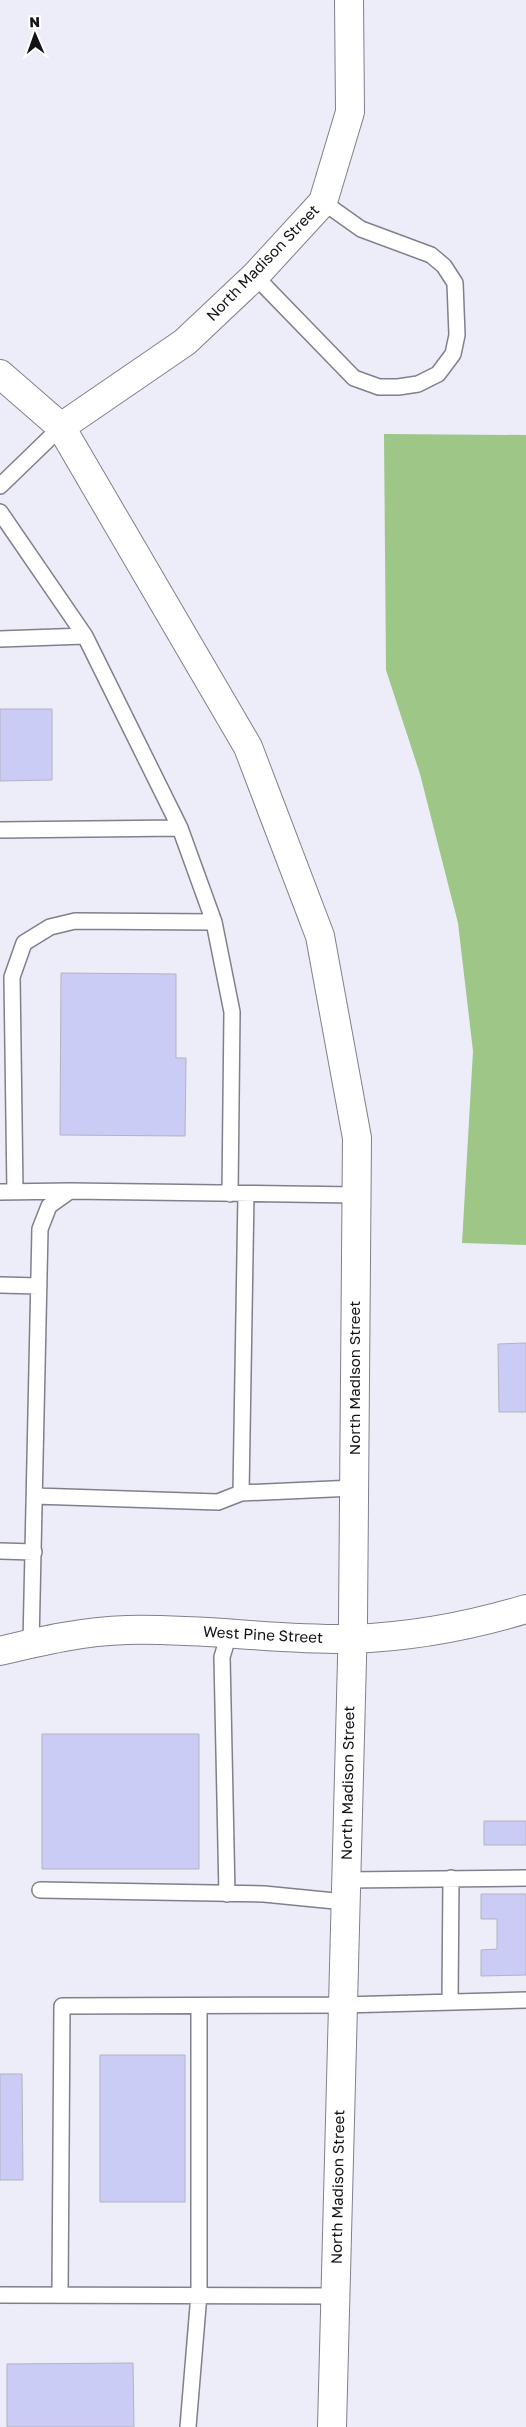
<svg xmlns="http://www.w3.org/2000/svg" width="526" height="2427" viewBox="0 0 526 2427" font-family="'Golos Text',sans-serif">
<rect width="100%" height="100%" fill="#ededf9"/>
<!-- forest -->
<path fill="#9ec686" d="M384 434 526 435V1245L462 1243 473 1051 458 923 420 774 386 670Z"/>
<!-- building -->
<path fill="#caccf6" stroke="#b2b3bf" d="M0 709H52V780L0 781Z
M61 973 176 974V1058H186L185 1136 60 1135Z
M526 1343V1412H499L498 1344Z
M42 1734H199V1869H42Z
M484 1821H526V1845H484Z
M481 1894H526V1975L481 1976V1950L497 1949V1919H481Z
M100 2055H185V2202H100Z
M0 2074H22L23 2180H0Z
M133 2363 134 2427H7V2364Z"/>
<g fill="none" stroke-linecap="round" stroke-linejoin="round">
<!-- service casing -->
<g stroke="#7f808a" stroke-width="18">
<path id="service" d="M255 276 354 378 379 387H398L418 384 438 374 453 354 457 335 455 283 444 266 431 255 361 229 323 202
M0 486 61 427
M0 512 85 636 180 828 214 922 232 1012 230 1194
M0 639 85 636
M0 830 180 828
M0 1192 70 1191
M15 1192 12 977 24 943 50 927 75 921 214 922
M0 1285 39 1286
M241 1493 246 1194
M35 1496 218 1502 241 1493 354 1488
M0 1551 34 1552
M31 1644 40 1229 49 1206 70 1191 356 1195
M346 1880 526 1878
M40 1890 264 1894 345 1902
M227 1894 222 1657 229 1634
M450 2002 451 1878
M60 2294 62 2006 343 2005 526 2000
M0 2295 335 2296
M188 2427 199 2294V2006"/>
</g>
<!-- minor casing -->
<g stroke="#7f808a" stroke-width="30">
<path id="minor" d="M61 427 185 342 255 276 323 202 350 112 349 0
M0 1651C41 1641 84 1631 127 1630 202 1628 276 1640 351 1639 409 1637 470 1626 526 1609"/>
</g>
<!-- secondary casing -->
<g stroke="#7f808a" stroke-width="30">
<path id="secondary" d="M0 374 61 427 248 747 320 936 357 1138 353 1621 332 2427"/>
</g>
<!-- service -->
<use href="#service" stroke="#fff" stroke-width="15"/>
<!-- minor -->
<use href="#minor" stroke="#fff" stroke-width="28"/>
<!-- secondary -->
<use href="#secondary" stroke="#fff" stroke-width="28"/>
</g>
<g text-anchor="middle" stroke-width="4" stroke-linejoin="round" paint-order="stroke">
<!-- street labels -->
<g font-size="15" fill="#131317" stroke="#fff">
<text transform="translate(263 263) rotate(-46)" y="5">North Madison Street</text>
<text transform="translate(355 1378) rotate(-90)" y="5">North Madison Street</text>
<text transform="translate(263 1635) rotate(3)" y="5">West Pine Street</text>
<text transform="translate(348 1783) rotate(-89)" y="5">North Madison Street</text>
<text transform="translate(338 2187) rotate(-89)" y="5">North Madison Street</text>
</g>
</g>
<!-- north arrow -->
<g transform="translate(35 35) rotate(358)" stroke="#ffffff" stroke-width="4" paint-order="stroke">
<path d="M0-4L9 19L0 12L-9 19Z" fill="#131317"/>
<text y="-8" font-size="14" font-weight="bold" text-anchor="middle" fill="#131317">N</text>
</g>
</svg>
